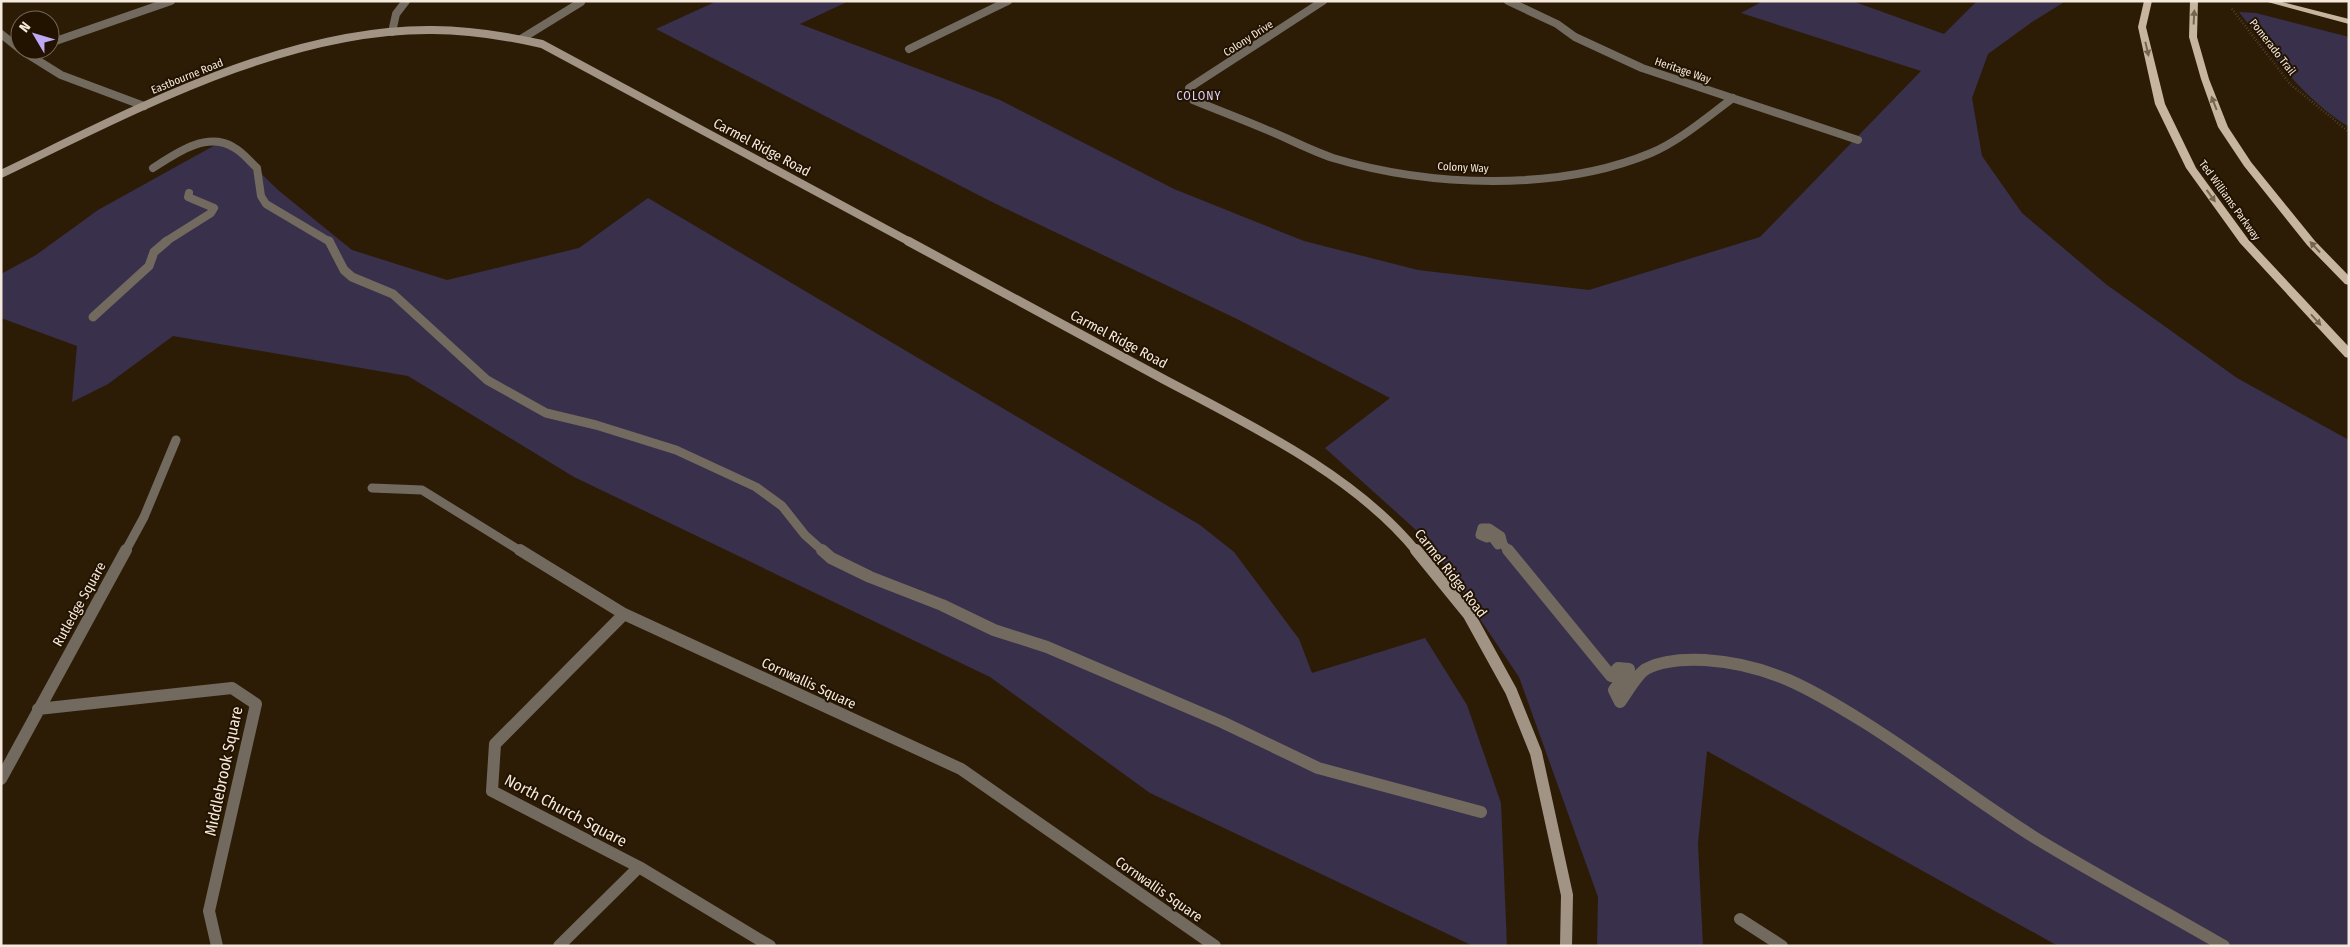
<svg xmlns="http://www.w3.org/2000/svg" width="2350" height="947" viewBox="0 0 2350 947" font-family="'Fira Sans Condensed',sans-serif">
<rect width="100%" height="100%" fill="#2c1c06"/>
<!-- green -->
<path fill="#39304c" d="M717 1H849L800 24 1000 100 1174 189 1304 241 1418 270 1589 290 1760 237 1921 71 1741 13 1763 1H1852L1944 34 1977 1H2066L2032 22 1988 54 1972 98 1982 156 2022 213 2107 285 2237 378 2349 440V946H2058L1707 751 1698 844 1703 946H1597L1598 897 1519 677 1426 539 1325 448 1390 398 1237 319 990 201 656 29Z
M2239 12 2256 13 2349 37V127C2303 99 2271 53 2239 12Z
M226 139 278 190 352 250 447 280 579 248 648 198 1200 525 1234 552 1299 639 1312 673 1425 638 1467 705 1501 803 1507 946H1473L1150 793 990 677 574 477 408 376 173 336 108 384 72 402 77 346 1 318V274L36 255 98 210Z"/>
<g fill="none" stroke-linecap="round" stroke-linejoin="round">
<!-- path -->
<path stroke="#6b5c49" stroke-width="2.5" stroke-dasharray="0.5 2.5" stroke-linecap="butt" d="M2232 9 2290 84 2349 132"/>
<!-- lane-far2 -->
<path stroke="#726a5f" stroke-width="8" d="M153 168C175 154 206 131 233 147 243 152 249 161 257 168L261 196 266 204 330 242
M165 242 211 213 214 208 188 197 189 193"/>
<!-- lane-far1 -->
<path stroke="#726a5f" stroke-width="9" d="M329 241 344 270 352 277 393 294 487 380 546 413 596 425 676 450 756 487 782 506 805 535 824 552
M93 317 149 266 154 252 167 241
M1498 545 1489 533 1487 538 1480 535 1482 528H1489L1501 536 1503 544 1509 552"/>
<!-- lane -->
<path stroke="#726a5f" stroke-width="12" d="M822 550 831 558 870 577 942 605 994 630 1047 647 1222 722 1318 768 1481 812
M1508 550 1611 676 1618 668 1629 669 1614 690 1620 702C1627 693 1636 675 1646 669 1663 660 1685 659 1705 660 1769 664 1811 689 1864 722 1923 759 1978 802 2037 839 2098 876 2162 910 2224 946"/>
<!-- street-far2 -->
<path stroke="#726a5f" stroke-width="8" d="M1323 1 1189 88 1193 100C1225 113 1257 125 1288 139 1303 146 1318 153 1333 158 1429 187 1557 192 1651 153 1681 140 1707 117 1733 98
M1508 1 1557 24 1575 37 1642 68 1858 140
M392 32 396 14 406 1
M1 34 20 49
M521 39 581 2
M50 43 171 1
M909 49 1008 1
M21 50 61 75 144 106"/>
<!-- street-far1 -->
<path stroke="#726a5f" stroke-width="9" d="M372 488 422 490 522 552
M125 552 144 517 176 440"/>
<!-- street -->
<path stroke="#726a5f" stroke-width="12" d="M520 550 624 614 961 769 1215 946
M624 614 495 744 492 791 639 867 770 946
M38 709 232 688 256 704 209 911 217 946
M1 779 126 550
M1740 919 1782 946
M559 946 639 867"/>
<!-- secondary-far2 -->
<path stroke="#a29484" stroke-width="8" d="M1 174C131 112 285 28 433 30 470 30 506 36 542 44L910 242"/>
<!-- secondary-far1 -->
<path stroke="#a29484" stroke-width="9" d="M908 241C993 287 1079 333 1165 380 1250 425 1356 476 1417 552"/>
<!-- secondary -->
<path stroke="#a29484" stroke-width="12" d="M1416 550 1469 615 1511 691 1536 753 1567 895 1566 946"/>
<!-- primary -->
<path fill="#c7b59f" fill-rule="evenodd" d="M2144 1H2152L2146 27 2165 104 2196 168 2248 239 2349 347V358L2345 357 2240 243 2186 168 2155 104 2138 27Z
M2190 1H2198L2197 37 2209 79 2228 127 2251 162 2315 241 2349 276V285L2345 284 2307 245 2244 166 2218 127 2201 79 2189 37Z
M2264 1H2278L2349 19V24Z"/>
</g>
<!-- one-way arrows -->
<defs><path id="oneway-solid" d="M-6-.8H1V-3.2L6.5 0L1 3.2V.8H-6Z" transform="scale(1.25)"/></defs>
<g fill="#746450">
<use href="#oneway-solid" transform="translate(2194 17) rotate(-87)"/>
<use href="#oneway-solid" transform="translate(2147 49) rotate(77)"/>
<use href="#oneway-solid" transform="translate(2214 103) rotate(-111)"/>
<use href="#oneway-solid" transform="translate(2211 196) rotate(54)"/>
<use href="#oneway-solid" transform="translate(2315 247) rotate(-133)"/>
<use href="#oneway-solid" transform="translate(2316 320) rotate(48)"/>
</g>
<g text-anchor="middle" stroke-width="4" stroke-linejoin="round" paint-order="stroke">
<!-- far-street labels -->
<g font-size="11" fill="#f4e9dc" stroke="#221300">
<text transform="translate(1248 38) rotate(-33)" y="4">Colony Drive</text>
<text transform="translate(2273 47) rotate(52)" y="4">Pomerado Trail</text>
<text transform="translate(1683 70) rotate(19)" y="4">Heritage Way</text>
<text transform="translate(187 76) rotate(-22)" y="4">Eastbourne Road</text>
<text transform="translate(1463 167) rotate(3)" y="4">Colony Way</text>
<text transform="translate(2230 200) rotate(54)" y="4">Ted Williams Parkway</text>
</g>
<!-- far-neighbourhood labels -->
<g font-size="12" letter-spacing="1" fill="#dfd3ff" stroke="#221300">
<text x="1199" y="100">COLONY</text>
</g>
<!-- street labels -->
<g font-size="14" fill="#f4e9dc" stroke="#221300">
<text transform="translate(762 147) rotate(28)" y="5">Carmel Ridge Road</text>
<text transform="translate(1119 339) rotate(28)" y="5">Carmel Ridge Road</text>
<text transform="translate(1451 573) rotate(52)" y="5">Carmel Ridge Road</text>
<text transform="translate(79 604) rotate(-61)" y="5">Rutledge Square</text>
<text transform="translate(809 683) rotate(25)" y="5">Cornwallis Square</text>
<text transform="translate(1159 889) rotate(35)" y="5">Cornwallis Square</text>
</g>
<!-- near-street labels -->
<g font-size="16" fill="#f4e9dc" stroke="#221300">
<text transform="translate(223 771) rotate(-78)" y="6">Middlebrook Square</text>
<text transform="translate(566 810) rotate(28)" y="6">North Church Square</text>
</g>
</g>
<!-- border -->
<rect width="2350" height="947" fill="none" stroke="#f4e9dc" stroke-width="5"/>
<!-- north arrow -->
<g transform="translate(35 35) rotate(308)"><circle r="24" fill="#221300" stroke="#766958"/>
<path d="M0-4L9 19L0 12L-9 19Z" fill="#bfa9f4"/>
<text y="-8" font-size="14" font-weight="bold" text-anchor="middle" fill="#f4e9dc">N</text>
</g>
</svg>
